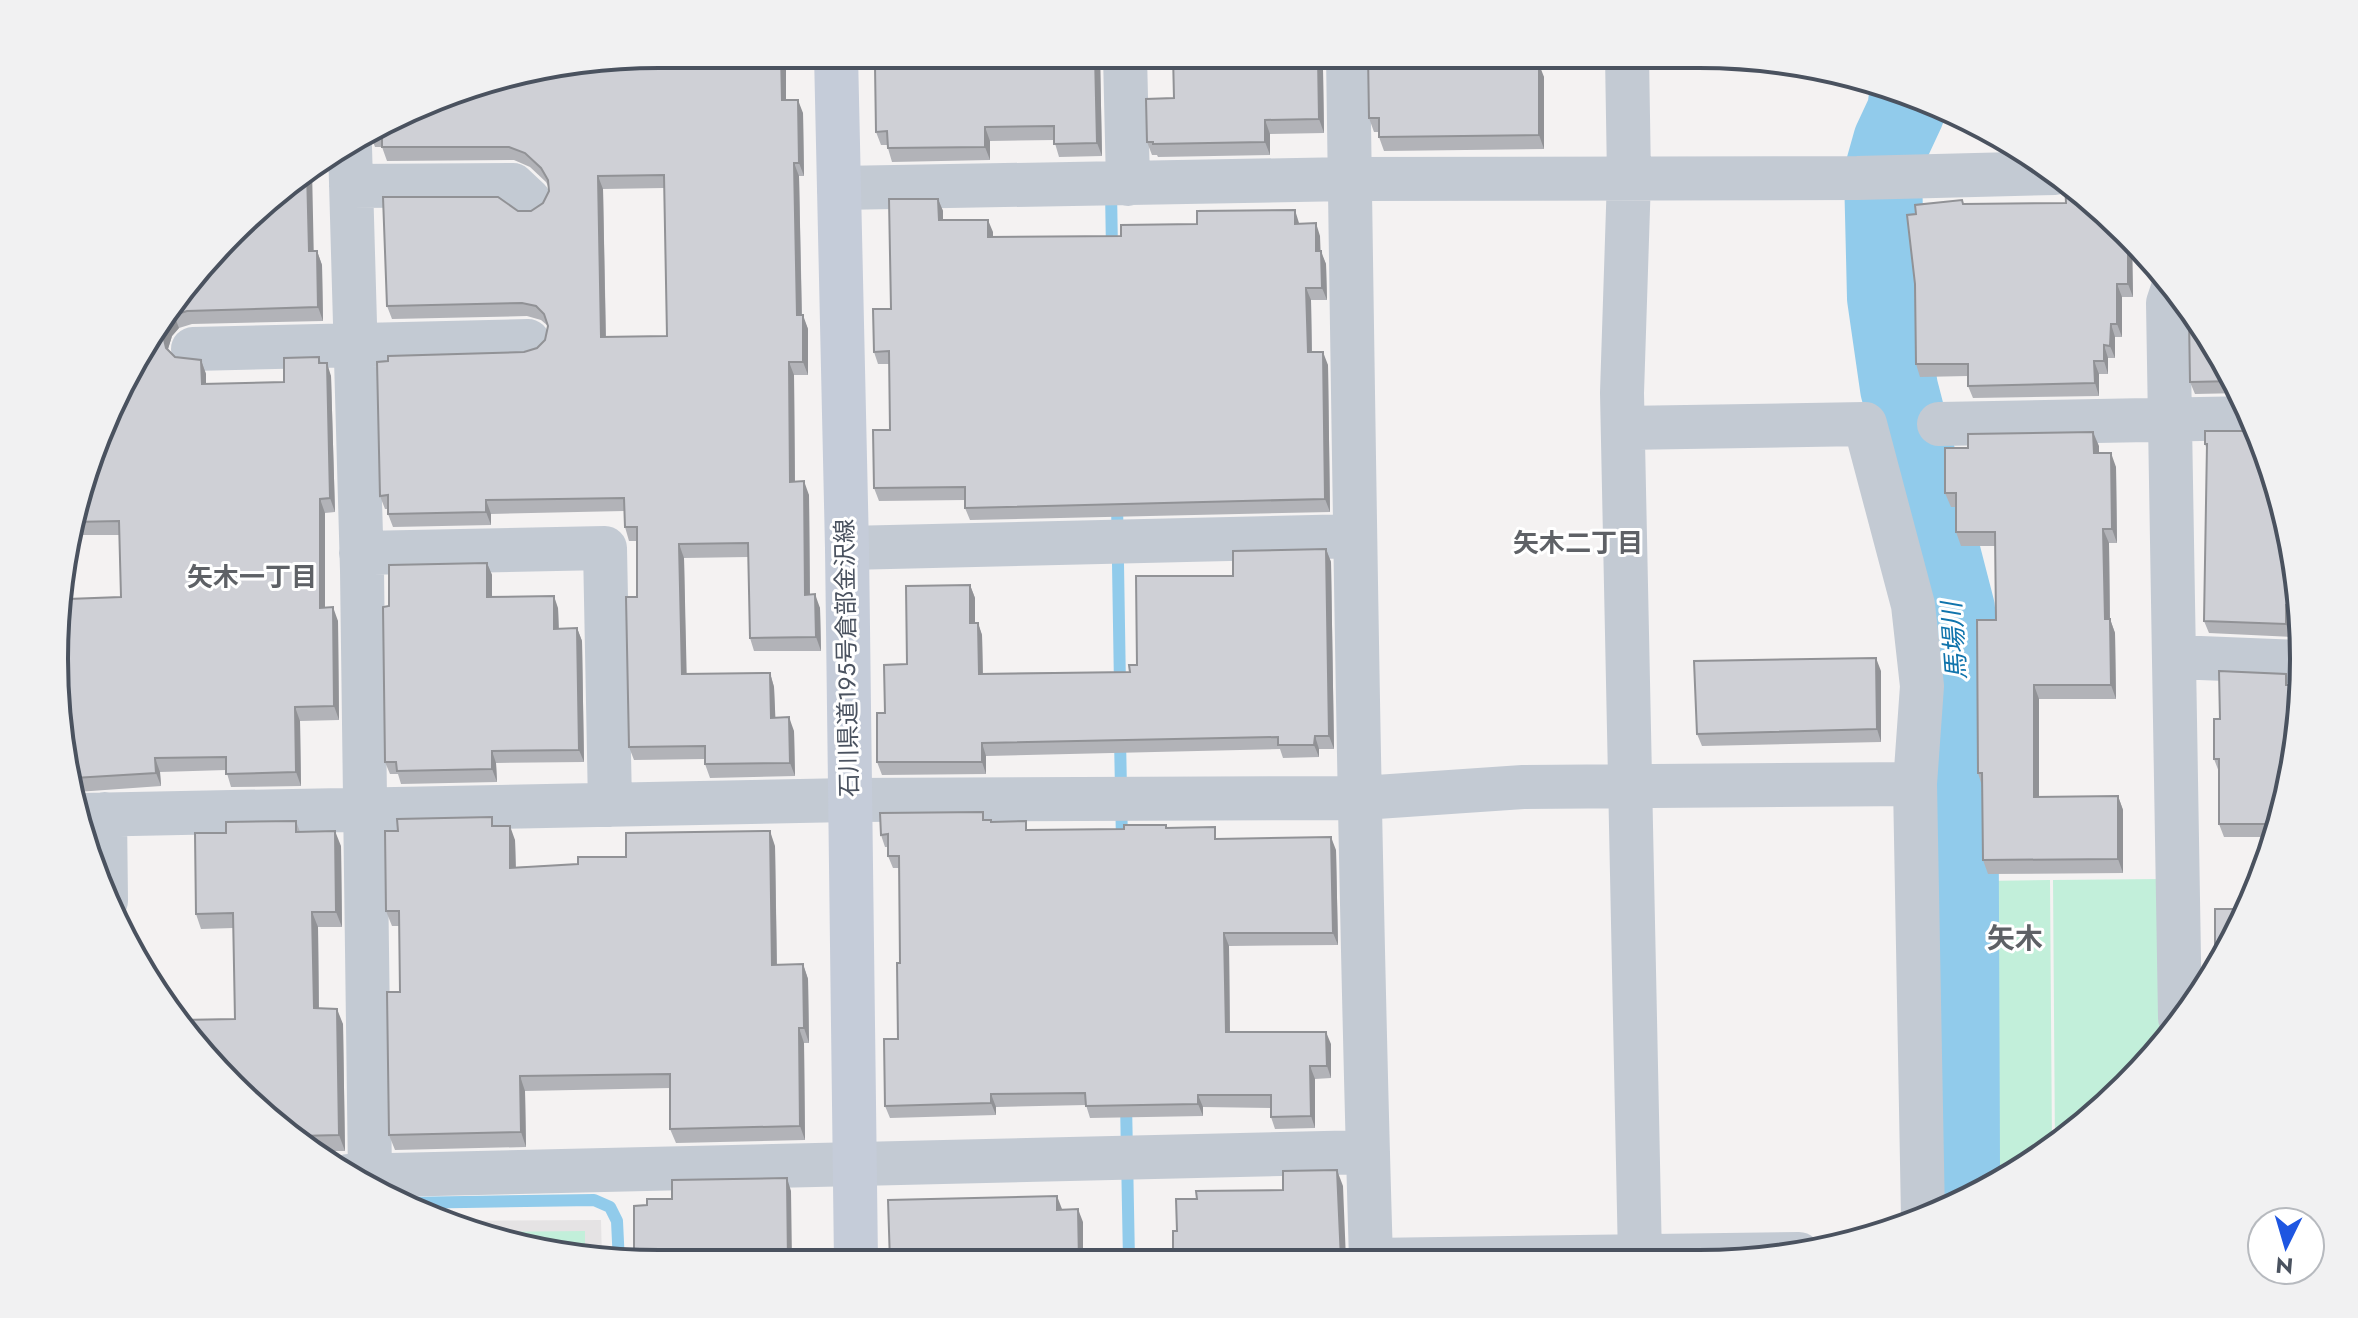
<svg xmlns="http://www.w3.org/2000/svg" width="2358" height="1318" viewBox="0 0 2358 1318" font-family="Jost,'Noto Sans JP',sans-serif">
<rect width="100%" height="100%" fill="#f4f2f2"/>
<!-- education -->
<path fill="#e5e3e4" d="M601 1220 602 1260 502 1243 448 1221Z"/>
<!-- green -->
<path fill="#c2efda" d="M2161 879 2162 1041 2127 1086 2055 1146 2053 880Z
M2050 880 2052 1148 2035 1162 1988 1185 1985 1154 1983 881Z
M585 1231V1257L502 1243 475 1232Z"/>
<g fill="none" stroke-linecap="round" stroke-linejoin="round">
<!-- stream -->
<path stroke="#91cbeb" stroke-width="12" d="M1111 190 1112 251
M1117 502 1120 687
M1120 738 1122 843
M1126 1102 1129 1261
M404 1203 594 1200 610 1207 617 1221 619 1263"/>
<!-- river -->
<path stroke="#91cbeb" stroke-width="78" d="M1908 96 1906 111 1892 141 1883 173 1886 298 1899 388 1956 609 1959 660 1961 1166 1964 1197"/>
<!-- street -->
<path stroke="#c3cad3" stroke-width="44" d="M1125 55 1128 184
M1348 55C1354 457 1359 859 1371 1260
M1627 55 1629 178 1622 393 1640 1259
M350 147 362 571 370 1176
M351 186 513 185 529 200
M839 188 1350 179 1857 178 2055 173
M2174 285 2168 303 2180 1018
M193 349 528 341
M1939 424 2252 418
M1623 428 1865 424 1913 605 1922 686 1915 784 1923 1217
M847 548 1355 536
M361 553 605 548 610 805
M2175 657 2301 662
M105 814 106 901
M82 815 849 800 1362 798 1523 787 1915 784
M348 1176 1368 1152
M1371 1260 1799 1254"/>
<!-- secondary -->
<path stroke="#c5ccd9" stroke-width="44" d="M836 54 847 548 856 1262"/>
</g>
<!-- wall -->
<path fill="#b2b3b8" fill-rule="evenodd" d="M659 54H786V100L803 113 804 176H799L802 315 808 329V375H794L795 482 809 495 810 594 820 608 821 651H754L750 638 748 557 684 558 686 674 770 673 774 687 775 717 794 731 795 776 710 778 705 764V759L634 760 629 747 637 597V541H629L625 527 624 511 491 514V525L393 527 388 514V509H385L380 496 524 352 537 348 545 340 548 326 541 320 527 316 392 319 387 306 518 211H531L543 203 549 191 548 186 546 182 530 167 514 160 387 161 382 147H375L371 136 465 86ZM664 188 667 336 606 337 603 189Z
M1059 54 1100 55 1102 156 1059 157 1054 140 990 141V160L892 162 887 145H881L876 132 1059 67Z
M1173 55H1303V56H1318L1323 70 1324 133 1270 134V155L1158 157 1157 155H1152L1147 142 1174 98Z
M1368 55H1535V64L1544 77V149L1384 151 1379 137V132H1374L1369 118Z
M1934 107 1982 127 1955 128 1953 120H1938Z
M1984 128 1997 133H1986Z
M938 199 943 211V220L993 232V237L1121 236 1299 224 1320 236V251L1326 264 1327 300H1311L1312 352 1328 365 1330 512 970 520 965 508V500L879 501 874 488 890 430 889 364H878L874 352Z
M2066 203 2132 241 2133 297H2122V337H2115V358H2108V374H2099V396L1973 398 1968 386V376L1920 377 1916 364V214L1964 204Z
M313 251H317L322 265 323 321 192 324 179 328 172 336 168 349 175 357 201 360 206 374V384L284 382 319 357 321 363 331 376 335 512 325 513V608L338 621 339 720 300 721 301 786 231 787 226 770 160 772 161 786 77 792 55 698 121 597 120 535H71L75 502 156 322Z
M2195 316 2242 393 2195 394 2190 382Z
M2248 431 2284 503 2302 618H2291V637L2209 633 2204 621 2207 450 2205 444Z
M2099 446V453L2116 467 2117 543H2109L2110 619 2115 633 2116 699H2039V797L2118 796 2123 810V873L1988 874 1983 860 1982 786 1978 773 1996 620 1995 546H1961L1956 532V507H1951L1945 493 1968 448Z
M1326 549 1331 562 1334 749H1319V757L1283 758 1280 749 986 756V774L882 775 877 762 885 713 907 664 970 585 975 598V623H978L982 635 983 673 1130 672 1233 576Z
M487 563 492 575V597L558 608 559 629 577 628 582 641 584 762 496 763 497 782 401 784 398 774H390L385 762 389 606Z
M1881 671V742L1702 746 1697 734Z
M2299 738 2290 775H2287V788L2276 837H2224L2219 824V772L2214 759Z
M985 820 1029 830 1124 829 1166 825 1167 828 1219 839 1336 850 1338 945 1229 946 1230 1032 1331 1044V1078L1315 1079V1128L1275 1129 1271 1117V1108L1203 1107V1116L1090 1118 1086 1105 996 1107V1115L890 1118 885 1106 898 1039 900 963 899 868H893L888 856V847H885L881 835Z
M296 821 300 832 341 846 342 927H318L319 1008 343 1024 345 1151H318L204 1058 235 1019 233 928 201 929 196 914Z
M495 826 515 840 516 867 578 864 626 857 775 846 777 965 803 964 808 979 809 1043H804L805 1140 676 1143 670 1129V1088L525 1091 526 1147 395 1150 389 1135 400 992 399 926H392L386 911Z"/>
<!-- shaded-wall -->
<path fill="#919296" d="M781 54H786V113L782 100Z
M1095 55H1100L1102 156 1097 143Z
M1530 55H1535V77L1530 64Z
M1318 56 1323 70 1324 133 1319 119Z
M1539 64 1544 77V149L1539 135Z
M798 100 803 113 804 176 799 163Z
M1265 120 1270 134V155L1265 142Z
M985 127 990 141V160L985 147Z
M794 163 799 176 802 329 797 315Z
M312 168 314 265 309 251 307 170Z
M598 176 603 189 606 351 601 337Z
M938 199 943 211V232L939 220Z
M1295 210 1299 223V236L1295 224Z
M988 220 993 232V250L988 237Z
M1316 223 1320 236 1321 263 1316 251Z
M2128 236 2132 241 2133 297 2128 284Z
M317 251 322 265 323 321 318 307Z
M1321 251 1326 264 1327 300 1322 288Z
M2117 284 2122 297V337L2117 324Z
M1306 288 1311 300 1312 365 1308 352Z
M174 315 179 328 172 336 168 349 166 348 163 335 167 323Z
M803 315 808 329V375L803 362Z
M2111 324 2115 337V358L2110 346Z
M2104 345 2108 358V374L2104 361Z
M1323 352 1328 365 1330 512 1325 499Z
M201 360 206 374V397L202 384Z
M2094 361 2099 374V396L2095 383Z
M789 362 794 375 795 495 790 482Z
M327 363 331 376 335 512 330 498Z
M2093 432 2099 446V467L2094 453Z
M2111 453 2116 467 2117 543 2112 529Z
M804 481 809 495 810 608 805 595Z
M320 499 325 513V621L320 608Z
M486 500 491 514V525L486 512Z
M2103 529 2109 543 2110 633 2105 619Z
M679 544 684 558 687 688 682 674Z
M1326 549 1331 562 1334 749 1329 736Z
M487 563 492 575V610L487 597Z
M970 585 975 598V636L970 623Z
M815 594 820 608 821 651 816 637Z
M554 596 558 608 559 641 554 629Z
M2286 605 2291 618V637L2286 624Z
M333 607 338 621 339 720 334 706Z
M2110 619 2115 633 2116 699 2111 685Z
M978 623 982 635 983 686 979 674Z
M577 628 582 641 584 762 579 750Z
M1876 658 1881 671V742L1877 729Z
M770 673 774 687 776 731 771 718Z
M2034 685 2039 699V811L2034 797Z
M295 707 300 721 301 786 296 772Z
M789 717 794 731 795 776 790 763Z
M1315 736 1319 749V757L1314 745Z
M982 743 986 756V774L982 762Z
M492 751 496 763 497 782 492 769Z
M155 758 160 772 161 786 156 773Z
M2282 762 2287 775V788L2283 807Z
M2118 796 2123 810V873L2118 859Z
M510 826 515 840 516 882 510 868Z
M335 831 341 846 342 927 336 912Z
M770 831 775 846 777 980 772 965Z
M1331 837 1336 850 1338 945 1333 933Z
M312 912 318 927 319 1023 314 1008Z
M1224 933 1229 946 1230 1044 1226 1032Z
M803 964 808 979 809 1043 804 1028Z
M337 1009 343 1024 345 1151 339 1135Z
M799 1028 804 1043 805 1140 800 1126Z
M1326 1032 1331 1044V1078L1327 1066Z
M1310 1066 1315 1079V1128L1311 1116Z
M520 1076 525 1091 526 1147 521 1132Z
M991 1094 996 1107V1115L991 1103Z
M1198 1095 1203 1107V1116L1198 1104Z
M1337 1170 1343 1186 1346 1260H1341Z
M787 1178 791 1191 792 1262H788Z
M1057 1196 1062 1209V1223L1057 1210Z
M1078 1209 1083 1222V1261H1079Z"/>
<!-- building -->
<path fill="#cfd0d6" stroke="#919296" stroke-width="2" fill-rule="evenodd" d="M659 54H781L782 100H798L799 163H794L797 315H803V362H789L790 482 804 481 805 595 815 594 816 637 750 638 748 543 679 544 682 674 770 673 771 718 789 717 790 763 705 764V746L629 747 626 597H637V527H625L624 498 486 500V512L388 514V495L380 496 377 362 388 361V356L524 352 537 348 545 340 548 326 544 314 536 306 522 303 387 306 383 197H498L518 211H531L543 203 549 191 548 180 541 168 525 153 509 147H382V134H376L465 86ZM664 175 667 336 601 337 598 176Z
M1059 54 1095 55 1097 143 1054 144V126L985 127V147L888 148 887 131 876 132 875 66 1059 67Z
M1173 55H1298V56H1318L1319 119 1265 120V142L1153 144V142H1147L1146 99 1174 98Z
M1368 55H1530V64H1539V135L1379 137V118H1369Z
M307 170 309 251H317L318 307 187 311 174 315 167 323 163 335 166 348 175 357 201 360 202 384 284 382V358L319 357V363H327L330 498 320 499V608L333 607 334 706 295 707 296 772 226 774V757L155 758 156 773 74 778 55 698 65 604H68V599L121 597 119 521 73 522 75 502 156 322 291 179Z
M2065 181 2098 204 2128 236V284H2117V324H2111L2110 346 2104 345V361H2094L2095 383 1968 386V364H1916L1915 284 1907 215 1916 214 1915 205 1962 200 1963 204 2066 203Z
M889 199H938L939 220H988V237L1121 236V225L1197 224V211L1295 210V224L1316 223V251H1321L1322 288H1306L1308 352H1323L1325 499 965 508V487L874 488 873 430H890L889 351 874 352 873 309H891Z
M2195 316 2235 381 2190 382 2189 318H2195Z
M2255 428 2284 503 2300 605H2286V624L2204 621 2207 444H2205V431H2248Z
M2093 432 2094 453H2111L2112 529H2103L2105 619H2110L2111 685H2034V797L2118 796V859L1983 860 1982 773H1978L1977 620H1996L1995 532H1956V493H1945V448H1968V434Z
M1326 549 1329 736H1315L1314 745H1278V737L982 743V762H877V713H885L884 665 907 664 906 586 970 585V623H978L979 674 1130 672 1129 665H1137L1136 576H1233V551Z
M487 563V597L554 596V629L577 628 579 750 492 751V769L397 771 396 762H385L383 607 389 606V565Z
M1876 658 1877 729 1697 734 1694 661Z
M2219 671 2286 674V685H2301L2299 738 2293 762H2282L2283 807 2279 824H2219V759H2214V719H2220Z
M983 812V820H991V822L1026 821V830L1124 829V825H1166V828L1215 827V839L1331 837 1333 933H1224L1226 1032H1326L1327 1066H1310L1311 1116 1271 1117V1095H1198V1104L1086 1106 1085 1093 991 1094V1103L885 1106 884 1039H898L897 963H900L899 856H888V834L881 835 880 813Z
M492 817V826H510V868L578 864V857H626V833L770 831 772 965 803 964 804 1028H799L800 1126 670 1129V1074L520 1076 521 1132 389 1135 387 992H400L399 911H386L385 831H398L397 819Z
M296 821V832L335 831 336 912H312L314 1008 337 1009 339 1135 299 1136 204 1058 181 1020 235 1019 233 913 196 914 195 833H226V822Z
M2215 909H2247L2223 962 2210 979V954H2215Z
M1337 1170 1341 1260 1173 1261V1231H1177L1176 1199H1197L1196 1191 1283 1190V1171Z
M787 1178 788 1262 634 1263V1206L647 1205V1199H672V1180Z
M1057 1196V1210L1078 1209 1079 1261 890 1262 888 1200Z"/>
<g text-anchor="middle" stroke-width="6" stroke-linejoin="round" paint-order="stroke">
<!-- street labels -->
<g font-size="24" fill="#4a525f" stroke="#fff">
<text transform="translate(847 658) rotate(-91)" y="8">石川県道195号倉部金沢線</text>
</g>
<!-- neighbourhood labels -->
<g font-size="26" font-weight="bold" fill="#5e6166" stroke="#fff">
<text x="1578" y="552">矢木二丁目</text>
<text x="252" y="586">矢木一丁目</text>
</g>
<!-- water labels -->
<g font-size="26" font-style="italic" fill="#1074ac" stroke="#fff">
<text transform="translate(1954 641) rotate(-94)" y="9">馬場川</text>
</g>
<!-- quarter labels -->
<g font-size="28" font-weight="bold" fill="#5e6166" stroke="#fff">
<text x="2015" y="948">矢木</text>
</g>
</g>
<!-- crop -->
<path d="M0 0H2358V1318H0ZM659 68H1699A591 591 0 0 1 2290 659V659A591 591 0 0 1 1699 1250H659A591 591 0 0 1 68 659V659A591 591 0 0 1 659 68Z" fill="#f1f1f2" fill-rule="evenodd"/>
<path fill="none" stroke="#4a525f" stroke-width="4" d="M659 68H1699A591 591 0 0 1 2290 659V659A591 591 0 0 1 1699 1250H659A591 591 0 0 1 68 659V659A591 591 0 0 1 659 68Z"/>
<!-- north arrow -->
<g transform="translate(2286 1246) rotate(185)"><circle r="38" fill="#ffffff" stroke="#b7babf" stroke-width="2"/>
<path d="M0-6L14 30L0 20L-14 30Z" fill="#1e56e1"/>
<text y="-12" font-size="22" font-weight="bold" text-anchor="middle" fill="#4a525f">N</text>
</g>
</svg>
